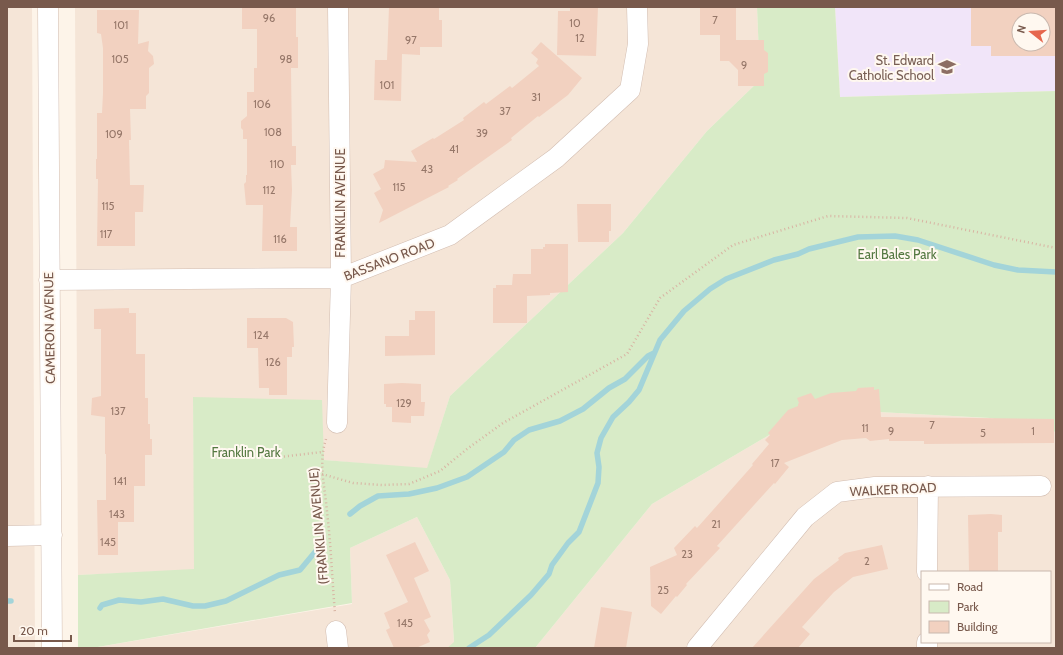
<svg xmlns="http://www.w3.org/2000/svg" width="1063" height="655" viewBox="0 0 1063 655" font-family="Cabin,sans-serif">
<rect width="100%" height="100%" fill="#fdf4e9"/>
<!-- residential -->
<path fill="#f5e5d7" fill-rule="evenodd" d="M7 7H32L35 648H7Z
M75 7H757L760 80 707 131 623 233 450 396 427 469 324 460 193 397 195 570 78 575Z
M823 409 990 418 1056 432 1055 648H535L652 504 788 424ZM922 572H1050V642H922Z
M417 517 450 580 454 643 447 648H92L352 604 350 548Z"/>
<!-- education -->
<path fill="#f1e5f9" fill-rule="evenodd" d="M835 7H1056V91L840 97ZM1019 20H1043V44H1019Z"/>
<!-- green -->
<path fill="#d8ebc7" d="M757 7H835L840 97 1056 91V432L990 418 823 409 788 424 652 504 535 648H447L454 642 450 580 417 517 350 548 352 603 92 648H78V575L194 569 193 397 322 400 324 460 427 468 450 396 623 233 707 131 760 80Z"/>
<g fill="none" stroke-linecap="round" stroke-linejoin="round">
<!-- stream -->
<path stroke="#a3d4d9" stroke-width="5.5" d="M350 514 360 506 378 496 409 494 437 488 467 477 504 452 514 440 529 430 560 421 583 409 609 388 625 379 648 356 654 353
M7 601H11
M100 608 102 605 119 600 141 602 163 599 193 606H205L226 601 279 575 300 570 315 552
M469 648 489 635 531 595 549 574 552 565 568 543 579 532 598 483 599 467 597 453 601 438 613 417 629 402 639 390 660 340 684 311 710 289 726 279 774 260 798 254 809 249 858 237 895 236 918 240 994 265 1018 270 1056 272"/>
</g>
<!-- building -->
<path fill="#f2d1c0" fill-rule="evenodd" d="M242 7H286V8H296V37H298V68H291L292 146H296V165H291L292 190 290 227H297V251H262L263 205H246L244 184 246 182V175H247V139H243V130L241 128V121L247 116V92H254V68H257V29H242Z
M389 7H439V20H442V47H420V55L402 54 401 101 374 100 375 60H387Z
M570 7H598L596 56 557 55 558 11H570Z
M700 7H736V40H764V50L768 53V72L764 74V86H738V70L729 61H720V35H700Z
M971 7H1056L1055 56H991V46H971ZM1019 20H1043V44H1019Z
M97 10H139L138 44 149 41 148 51 153 56 154 64 149 68V93L146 96V109H130L131 140H129L130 185H144L143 212H135V246H97L98 179H96V159H97V113H102L103 93V48L101 34 97 33Z
M541 42 582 78 568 95 539 117 538 116 511 138 512 140 457 179 458 180 448 186 449 187 379 223 383 210 374 193 381 189 373 174 384 168 385 160 417 162 411 151 433 138 434 139 464 120 463 118 484 102 486 104 510 86 512 88 539 66 536 63 538 59 531 53Z
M577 204H611V231H609V242H578Z
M545 244H568V292L550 293V295L527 296V323H493V288H496V285H512L513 274H531V249H543V247H545Z
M129 308V313H136V354H145V398H148V424H150V439H152V455H145V486H134V522H118V555H98L97 500H106V454H105V417L91 415 92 398 101 396V329H94V309Z
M415 311H435V355L385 356V336H409V320H415Z
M247 318H286L293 322 294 347H292V357H287V395H269V388H259L258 348H247Z
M402 383 421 384V402H425L424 416H411V423L392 422V407H386V404H384V384Z
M874 387V390L879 389 881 417 1054 419V443L924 444V441H889V439L870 441 866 438 842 440 784 463 789 467 775 484 774 483 717 546 720 548 686 584 687 585 677 597 676 596 661 614 651 606 650 567 677 555 674 548 695 526 697 528 753 465 752 464 769 444 765 440 770 435 768 433 788 410 798 406V404L799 403 797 398 811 393 815 399 831 393 856 391 858 388Z
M991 514 1002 515V532H998V572H969L968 515Z
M415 542 429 571 414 578 431 617 424 620 430 631 427 635 430 642 416 648H394L386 630 390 628 384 613 408 602 386 555Z
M882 545 888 569 853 577 834 592 802 627 810 634 798 648H752L814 579 839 560 838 558 845 553Z
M601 607 632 612 626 648H594Z"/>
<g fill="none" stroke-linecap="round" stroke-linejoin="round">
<!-- minor casing -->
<g stroke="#d2bdb1" stroke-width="21">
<path id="minor" d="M48 7 52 648
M49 280 341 278 450 235 556 158 630 90 638 44 637 7
M337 423 341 278 338 7
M7 536 52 535
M927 572 928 486
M336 631 338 648
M697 648 805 517 837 492 875 487 1041 486
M927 648V642"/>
</g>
<!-- path -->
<path stroke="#d8b4a3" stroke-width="2.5" stroke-dasharray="1 3" stroke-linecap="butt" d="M326 439C318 464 325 486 327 512 331 545 332 579 335 613
M280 457 322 452
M322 474 353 483 382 485 409 484 440 471 467 449 503 423 627 354 660 298 733 245 828 216 907 218 1056 248"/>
<!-- minor -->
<use href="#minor" stroke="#fff" stroke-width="20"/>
</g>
<!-- icons -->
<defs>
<g id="school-bare" transform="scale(1.38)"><path d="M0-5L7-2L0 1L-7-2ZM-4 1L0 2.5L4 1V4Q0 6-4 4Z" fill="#8d6e63" stroke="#fff8f0" stroke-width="2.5" paint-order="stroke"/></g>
</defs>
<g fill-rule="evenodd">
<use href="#school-bare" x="947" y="67"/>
</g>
<g text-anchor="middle" stroke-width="4" stroke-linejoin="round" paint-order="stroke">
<!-- number labels -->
<g font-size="11" fill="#967769">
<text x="269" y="22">96</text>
<text x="715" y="24">7</text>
<text x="575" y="27">10</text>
<text x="121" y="29">101</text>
<text x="580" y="42">12</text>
<text x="411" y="44">97</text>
<text x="120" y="63">105</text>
<text x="286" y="63">98</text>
<text x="744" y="69">9</text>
<text x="387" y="89">101</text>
<text x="536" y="101">31</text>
<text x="262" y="108">106</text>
<text x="505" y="115">37</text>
<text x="273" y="136">108</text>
<text x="482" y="137">39</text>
<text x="114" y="138">109</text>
<text x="454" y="153">41</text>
<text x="277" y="168">110</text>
<text x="427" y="173">43</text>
<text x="399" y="191">115</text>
<text x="269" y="194">112</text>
<text x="108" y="210">115</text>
<text x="106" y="238">117</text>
<text x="280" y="243">116</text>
<text x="261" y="339">124</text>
<text x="273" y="366">126</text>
<text x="404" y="407">129</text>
<text x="118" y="415">137</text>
<text x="932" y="429">7</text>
<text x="865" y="432">11</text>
<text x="891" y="435">9</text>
<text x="1033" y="435">1</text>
<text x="983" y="437">5</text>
<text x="775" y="467">17</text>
<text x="120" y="485">141</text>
<text x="117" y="518">143</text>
<text x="716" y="528">21</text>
<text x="108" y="546">145</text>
<text x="687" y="558">23</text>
<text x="867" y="565">2</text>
<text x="663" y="594">25</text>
<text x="405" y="627">145</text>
</g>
<!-- education labels -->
<g font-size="13" fill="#785e54" stroke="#fff8f0" text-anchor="end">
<text x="934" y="65">St. Edward<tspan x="934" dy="15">Catholic School</tspan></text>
</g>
<!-- street labels -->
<g font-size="13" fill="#78594c" stroke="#fff8f0">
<text transform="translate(340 203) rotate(-90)" y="5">FRANKLIN AVENUE</text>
<text transform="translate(389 259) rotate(-21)" y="5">BASSANO ROAD</text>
<text transform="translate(49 328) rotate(-91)" y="5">CAMERON AVENUE</text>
<text transform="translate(893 489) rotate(-3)" y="5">WALKER ROAD</text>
<text transform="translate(318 526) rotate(-95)" y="5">(FRANKLIN AVENUE)</text>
</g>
<!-- park labels -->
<g font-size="13" fill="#547841" stroke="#fff8f0">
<text x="897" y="259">Earl Bales Park</text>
<text x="246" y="457">Franklin Park</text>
</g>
</g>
<!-- border -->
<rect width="1063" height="655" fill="none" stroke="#78594c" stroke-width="16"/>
<!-- legend -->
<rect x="921" y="571" width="130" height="72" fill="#fff8f0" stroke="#c9b8ae"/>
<rect x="929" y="584" width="20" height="6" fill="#ffffff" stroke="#c9b8ae"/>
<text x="957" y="591" font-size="12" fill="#78594c">Road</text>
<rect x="929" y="601" width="20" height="12" fill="#d8ebc7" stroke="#c9b8ae"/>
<text x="957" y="611" font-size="12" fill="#78594c">Park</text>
<rect x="929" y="621" width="20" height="12" fill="#f2d1c0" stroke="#c9b8ae"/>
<text x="957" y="631" font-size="12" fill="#78594c">Building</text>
<!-- north arrow -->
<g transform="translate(1031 32) rotate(287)"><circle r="19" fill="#fff8f0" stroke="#c9b8ae"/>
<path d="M0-3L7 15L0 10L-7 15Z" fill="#e6674e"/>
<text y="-6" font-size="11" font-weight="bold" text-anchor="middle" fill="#78594c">N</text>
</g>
<!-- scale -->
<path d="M14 635v6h57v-6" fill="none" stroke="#78594c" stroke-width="2"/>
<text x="20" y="635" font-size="12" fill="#78594c" stroke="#fff8f0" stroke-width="3" paint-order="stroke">20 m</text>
</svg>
